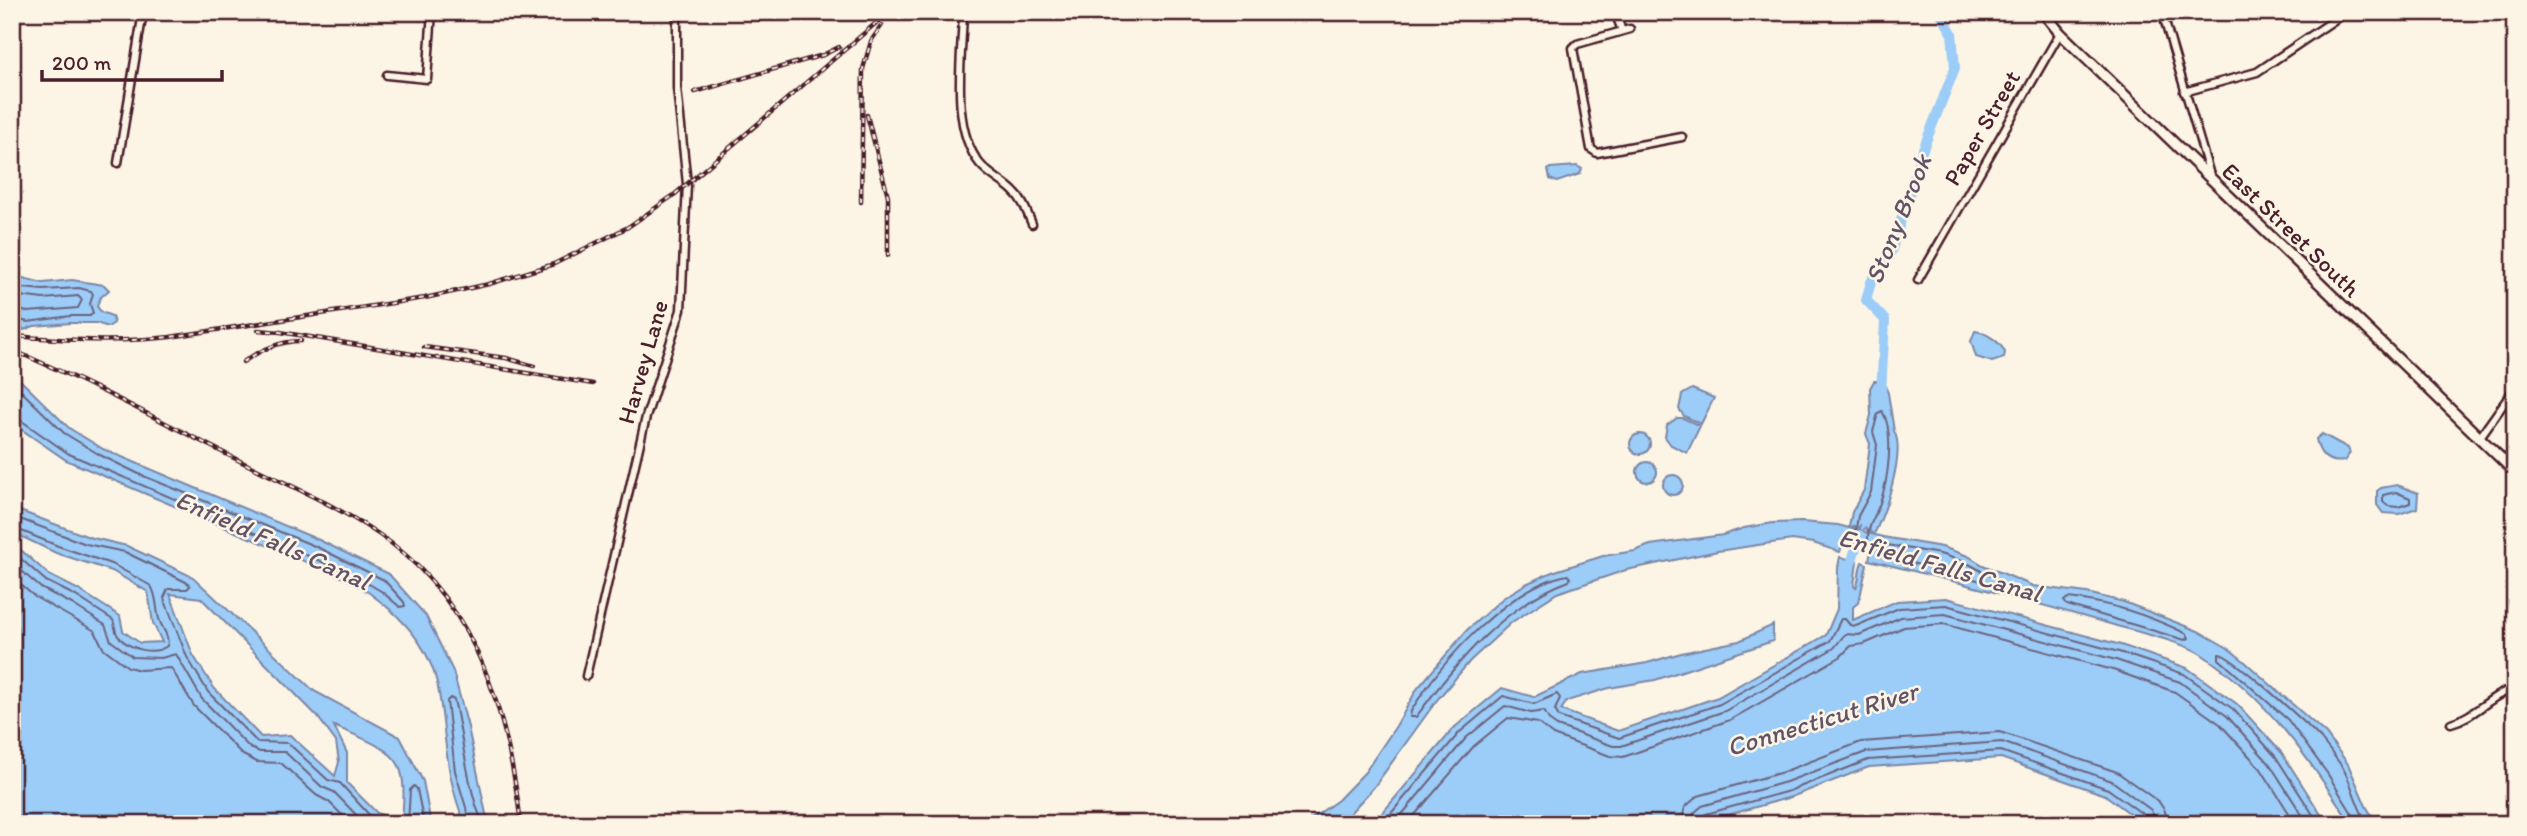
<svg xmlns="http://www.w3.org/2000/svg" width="2527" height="836" viewBox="0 0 2527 836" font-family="Itim,sans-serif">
<rect width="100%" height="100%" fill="#fcf5e5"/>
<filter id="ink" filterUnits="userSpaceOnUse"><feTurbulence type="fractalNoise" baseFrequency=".0143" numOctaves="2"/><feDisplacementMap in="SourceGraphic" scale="14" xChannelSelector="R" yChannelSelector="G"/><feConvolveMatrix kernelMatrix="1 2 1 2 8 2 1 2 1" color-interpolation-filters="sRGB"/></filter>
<g filter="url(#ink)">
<!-- water -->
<path fill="#9cccf8" stroke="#7b87a6" stroke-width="2" fill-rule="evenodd" d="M1577 166 1582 169 1580 174 1557 182 1550 179 1548 170 1550 168Z
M19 277 43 283 72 280 104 285 109 290 100 298 97 306 101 312 112 316 114 323 108 327 96 323H71L34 326 24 330 21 326 12 324V282Z
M1975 331C1986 332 2000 342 2005 352L2004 358 1992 362 1976 357 1971 341Z
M12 372 69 428 103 449 319 540 389 574 426 616 453 671 468 727 486 814 493 824H465C445 776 447 741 439 693 431 642 394 608 353 582L66 460 12 423Z
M1874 381H1883L1888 393 1894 431C1906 452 1885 513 1874 534L1870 532V530L1869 532 1865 528 1863 531 1860 530V526L1858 529 1854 528V525L1853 528 1849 527 1852 512 1864 490 1870 444 1866 434 1871 415 1870 388Z
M1692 389 1714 398 1701 424 1684 416 1679 409 1682 395Z
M1677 418H1683L1700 426 1687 453 1671 445 1665 437 1667 425Z
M2322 434 2348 448 2350 453 2344 461C2327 464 2319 455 2316 439Z
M1630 444a10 10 0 1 1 20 0a10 10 0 1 1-20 0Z
M1637 472a10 10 0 1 1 20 0a10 10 0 1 1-20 0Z
M1663 485a10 10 0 1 1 20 0a10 10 0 1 1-20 0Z
M2397 485 2418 493 2417 508 2399 514 2383 513 2377 505V491L2381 488Z
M12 508 89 537 127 546 193 577 314 691 400 737 423 781 431 824H12V542L49 575 79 590 120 616 123 631 140 643 162 642 153 623 148 592 112 571 56 553 12 532ZM170 594 201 598 317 716 336 742 339 762 335 776 290 735 261 737 214 688 193 655ZM334 726C352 734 391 747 399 766 406 782 403 805 402 822L377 813 347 783V753Z
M1802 522 1838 525 1883 537 1942 547 1968 556 1983 565 2033 586 2087 593 2124 602 2198 631 2228 648 2244 661 2326 734 2348 764 2366 806 2377 824H2351C2310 759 2266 697 2201 654 2183 642 2133 631 2110 624 2030 601 1950 580 1869 560L1871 551 1843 543 1840 552 1813 543 1792 540 1718 551 1626 570 1557 593 1512 622 1470 661 1437 700 1374 787 1340 824H1304L1338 800 1365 772 1396 726 1417 689 1467 630 1503 598 1526 584 1552 572 1603 556 1635 551 1650 545 1723 535 1744 528 1773 523Z
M1840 557 1857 561 1854 586 1856 588C1860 580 1858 571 1862 562L1867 564 1859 602 1853 607V620L1897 601 1946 598 2121 645 2187 668 2237 704 2282 753 2327 824H2144L2105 795 2001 758 1869 767 1791 797 1696 824H1373L1455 727 1502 688 1534 697 1582 674 1647 663 1681 653 1739 641 1773 625V641L1655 680 1609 688 1567 701 1561 710 1618 731 1718 697 1826 635 1837 609 1838 567Z"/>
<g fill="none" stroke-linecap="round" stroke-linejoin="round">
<!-- shore -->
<path stroke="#6b647d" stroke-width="2" d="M12 287 43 290 79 288 91 291 93 294 90 304 93 313 90 316H70L28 322 12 318
M12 295 43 299 78 296 82 300 78 308 28 312 12 309
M12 382 64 433 100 455 141 475 317 547 384 580 404 602 405 606 400 607 381 591 355 576 69 454 19 419 12 418
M1882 411C1895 431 1888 481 1880 503 1876 515 1867 527 1868 540L1864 542 1854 539 1852 535 1856 529 1858 516 1871 492 1877 445 1873 432 1878 413Z
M2396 492 2410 498V503L2398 507 2388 506 2383 502V495Z
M12 516 86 544 125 552 188 583 190 586 187 589H168L164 598 187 657 208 692 257 742 288 743 328 780 340 783 373 819 386 824
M12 527 58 546 114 565 151 586C157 595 156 608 159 619 162 629 170 636 167 646 153 656 129 649 118 636 115 632 115 625 113 620L76 596 46 581 12 551
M1882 544 1940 554 1965 562 1995 578 1997 582 1993 584 1881 555 1878 547Z
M12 563 41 588 72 604 105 625 111 641 133 657 161 658 176 654 202 699 250 748 260 752H285L322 787 334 792 365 824
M1568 575 1570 578 1569 581C1505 604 1455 664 1416 717H1410L1411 711C1441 662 1509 585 1568 575Z
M12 577 35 597 95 631 103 648 128 667 140 670 171 668 194 706 243 755 257 762 281 763 316 795 329 802 351 824
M2068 598C2109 602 2150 616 2187 634L2189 638 2185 640 2067 605 2064 601Z
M408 824 410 790 414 786 417 789 424 824
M471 824 455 771 447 701 450 698 454 700C462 731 469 800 484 824
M1382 824 1460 732 1503 696 1534 704 1557 694 1560 698 1555 710 1559 717 1619 738 1720 704 1830 641 1841 619H1845L1850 625 1856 626 1899 608 1946 605 2119 652 2184 674 2233 709 2276 757 2319 824
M1394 824 1466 738 1505 706 1531 713 1544 711 1550 721 1557 726 1613 746H1621L1725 711 1834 648 1845 634 1859 635 1901 617 1945 614 2116 660 2180 682 2227 716 2269 763 2308 824
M1407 824 1474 746 1508 718 1538 723 1553 735 1610 756 1623 757 1730 720 1840 657 1851 646 1864 644 1904 627 1944 624 2113 670 2175 692 2220 724 2261 769 2296 824
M1681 824 1685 807 1698 796 1783 772 1861 742 2000 732 2117 772 2159 802 2165 811 2167 824
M1692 824 1694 813 1702 806 1786 782 1866 752 2002 742 2112 781 2151 810 2156 824
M1700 824 1702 817 1706 814 1789 791 1868 760 2001 751 2108 789 2144 815 2148 824
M2356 824 2355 818 2327 773 2288 720 2219 659V654C2231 654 2309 726 2321 739 2328 748 2335 757 2341 765 2353 783 2355 806 2368 824"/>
<!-- river -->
<path stroke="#9cccf8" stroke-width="10" d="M1881 393 1885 320 1866 300 1871 282 1891 252 1923 149 1955 68 1952 33 1940 12
M1848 573 1860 535"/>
<!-- minor casing -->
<g stroke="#4a1f2b" stroke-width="11">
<path id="minor" d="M963 12C962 58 950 128 980 164 990 176 1003 181 1013 191 1023 200 1027 212 1032 224
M1615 12 1622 31
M2162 12 2210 175
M1630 29 1577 44 1573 48 1591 149 1597 153 1682 137
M387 75 427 79 432 12
M2184 92 2257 72 2346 12
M118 163 143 12
M1918 280 2060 33
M2480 437 2515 388
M586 676 646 417 681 310 687 184 677 88V12
M2451 723C2475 717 2490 695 2515 688"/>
</g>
<!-- secondary casing -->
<g stroke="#4a1f2b" stroke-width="14">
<path id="secondary" d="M2043 12 2060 33 2515 472"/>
</g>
<!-- minor -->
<use href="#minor" stroke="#fcf5e5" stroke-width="6"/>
<!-- secondary -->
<use href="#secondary" stroke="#fcf5e5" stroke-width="9"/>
<!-- rail casing -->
<g stroke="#4a1f2b" stroke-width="4.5">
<path id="rail" d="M695 92 823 55 839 47
M867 115 888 196V255
M861 202 863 69 871 41 882 25
M258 330 280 332 593 384
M12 336C66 340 117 343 170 337L425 298 489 284 554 264 628 227 674 195 889 12
M424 347 506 358 534 366
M12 350C87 381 159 420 232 457 285 484 343 507 391 543 480 611 508 718 521 824
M243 362C261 350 279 341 301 341"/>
</g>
<!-- rail -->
<use href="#rail" stroke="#fcf5e5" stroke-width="2" stroke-dasharray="5" stroke-linecap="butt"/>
</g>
</g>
<g text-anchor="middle" stroke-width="5" stroke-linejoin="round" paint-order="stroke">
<!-- street labels -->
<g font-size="24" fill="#4a1f2b" stroke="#fcf5e5">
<text transform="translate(1982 128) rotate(-60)" y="8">Paper Street</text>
<text transform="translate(2291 230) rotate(44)" y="8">East Street South</text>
<text transform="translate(643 362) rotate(-74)" y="8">Harvey Lane</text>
</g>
<!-- water labels -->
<g font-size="26" font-style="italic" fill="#635368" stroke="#fcf5e5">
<text transform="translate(1898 219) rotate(-68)" y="9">Stony Brook</text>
<text transform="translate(273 540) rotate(24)" y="9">Enfield Falls Canal</text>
<text transform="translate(1940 565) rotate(16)" y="9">Enfield Falls Canal</text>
<text transform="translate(1822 719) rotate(-17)" y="9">Connecticut River</text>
</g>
</g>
<!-- margin -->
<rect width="2527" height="836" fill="none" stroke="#fcf5e5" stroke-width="42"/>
<rect x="21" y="21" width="2485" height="794" fill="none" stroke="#4a1f2b" stroke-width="2.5" filter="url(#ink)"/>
<!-- scale -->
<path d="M42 70v10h180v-10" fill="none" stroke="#4a1f2b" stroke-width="3.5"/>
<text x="52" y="70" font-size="21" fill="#4a1f2b" stroke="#fcf5e5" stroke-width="5" paint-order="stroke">200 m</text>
</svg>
